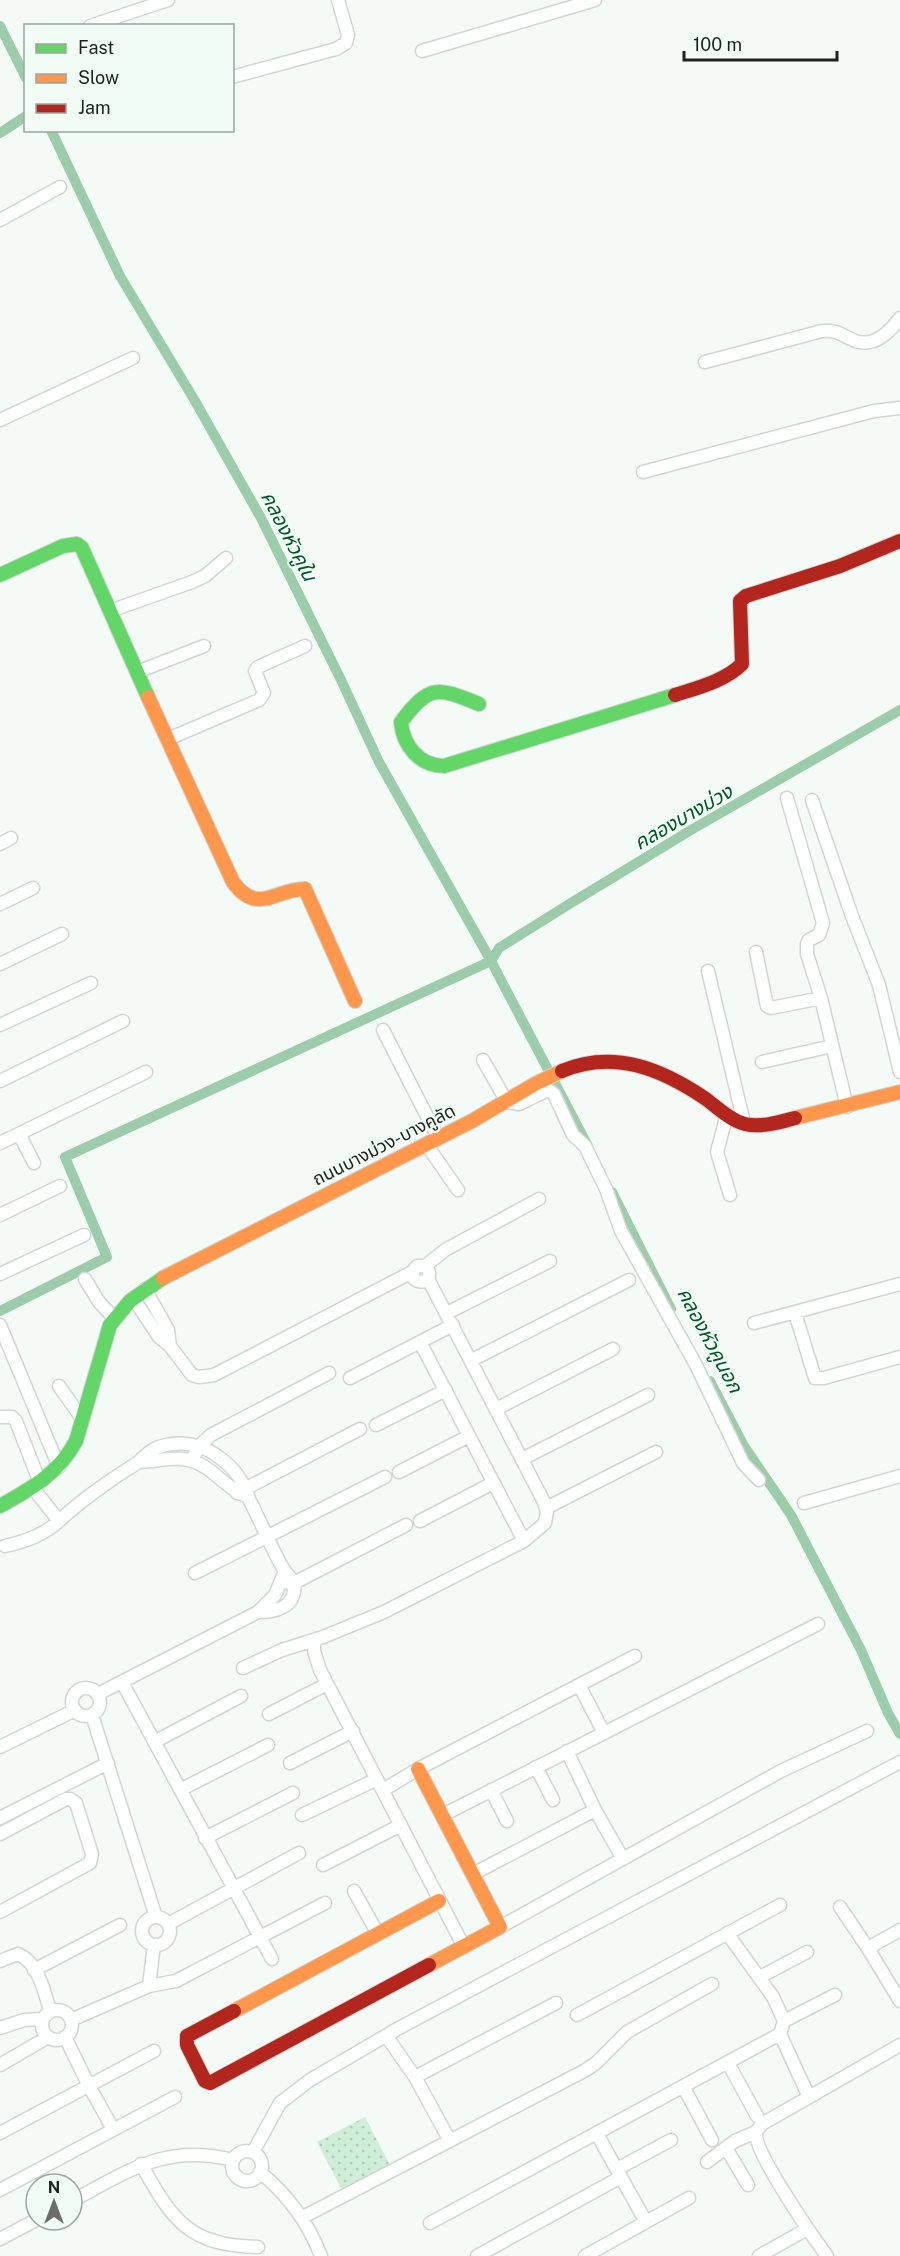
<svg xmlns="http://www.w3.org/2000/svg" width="900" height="2256" viewBox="0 0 900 2256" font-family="'Public Sans','Noto Sans Thai',sans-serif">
<defs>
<pattern id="park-dots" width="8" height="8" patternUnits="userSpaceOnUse" patternTransform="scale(1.5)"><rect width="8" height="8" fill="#cfeed7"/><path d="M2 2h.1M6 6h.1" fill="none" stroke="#b1ccb8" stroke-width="1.8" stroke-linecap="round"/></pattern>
</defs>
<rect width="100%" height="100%" fill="#f4faf5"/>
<!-- park -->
<path fill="url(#park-dots)" d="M365 2117 390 2165 342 2190 317 2142Z"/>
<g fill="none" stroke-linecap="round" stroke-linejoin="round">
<!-- canal -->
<path stroke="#9cccaa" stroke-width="10" d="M0 26 26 78
M51 130 120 276 195 401 261 518 342 682 379 762 491 961 588 1146
M0 133 26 116
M491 961 499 948 571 903 691 830 900 710
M612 1192 671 1309
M0 1311 107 1257 65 1157 491 961
M710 1381 744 1446 791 1515 861 1650 888 1713 900 1734"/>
<!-- street casing -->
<g stroke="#d1d6d3" stroke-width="15">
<path id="street" d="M90 26 168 0
M422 51 595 0
M232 77 336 49 346 43 348 35 338 0
M0 220 60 187
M705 362 822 331C839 329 844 338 859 342 877 346 891 330 900 318
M0 420 133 358
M643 472 874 411 900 408
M110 611 192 582 205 576 226 558
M137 672 204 646
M168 739 259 700 264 693 255 671 258 667 305 646
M787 798 823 923 819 935 809 940 807 944V954L821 998 847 1107
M812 800 852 916 879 985 900 1072
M0 844 11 838
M0 904 33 888
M756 952 767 1006 771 1008 821 998
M0 964 62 934
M708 971 744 1123
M0 1025 91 983
M383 1030 438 1138
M483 1060 507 1102 519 1104 546 1091H550L554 1094 573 1135 585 1146 606 1189 621 1231 696 1365 743 1463 759 1480
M762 1062 832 1046
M0 1081 123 1021
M727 1114 717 1152 730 1195
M19 1134 34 1163
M0 1143 146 1072
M426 1144 458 1190
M0 1215 60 1186
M425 1266 445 1250 539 1199
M0 1274 84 1235
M85 1279 99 1302 114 1318
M145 1289 168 1330 170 1346
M133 1298 159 1337 170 1346 192 1375 199 1377 214 1375 412 1272 417 1266H425C435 1275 425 1287 414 1279L412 1272
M447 1313 550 1261
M795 1313 815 1378H824L900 1357
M754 1323 900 1284
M0 1325 59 1467
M420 1342 524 1541
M472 1360 629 1280
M350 1378 453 1325
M59 1386 83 1420
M496 1409 613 1349
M0 1417H12L16 1421 40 1483
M376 1425 446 1390
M522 1459 648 1395
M192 1460 199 1446 211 1435 329 1373
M138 1462C167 1461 186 1451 212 1472 222 1480 231 1489 243 1495
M399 1472 469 1436
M33 1488 59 1521C76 1505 95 1491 114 1478 121 1473 130 1468 137 1463 145 1457 149 1450 159 1447 180 1440 203 1444 220 1458 234 1468 245 1483 249 1499 261 1522 271 1548 284 1570 289 1577 296 1582 294 1591 292 1609 272 1612 258 1612
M237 1493 360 1429
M804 1503 900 1476
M546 1508 656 1452
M420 1521 493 1483
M5 1546C24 1542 45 1534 59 1521
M195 1573 385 1477
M288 1583H294L406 1525
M314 1640V1651L320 1670 464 1947
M243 1668 282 1650 323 1637 384 1612 524 1541 545 1523 547 1512 544 1502 428 1279
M122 1682 272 1959
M579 1685 635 1656
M72 1702a14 14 0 1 1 28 0a14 14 0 1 1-28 0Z
M98 1694 258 1612 275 1595 285 1571
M269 1714 327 1684
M92 1715 156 1917
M154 1742 241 1696
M0 1747 75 1710
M567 1751 595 1810 623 1859
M290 1763 353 1731
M536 1767 553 1800
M180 1790 268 1745
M383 1790 418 1769 579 1685 604 1733
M491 1790 507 1821
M302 1815 377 1779
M443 1815 818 1624
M0 1818 108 1763
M0 1834 66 1799H70L76 1803 92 1854 90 1863 0 1912
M205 1838 293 1793
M323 1865 401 1825
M473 1874 595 1810
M354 1891 378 1934
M840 1907 869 1950
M142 1931a14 14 0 1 1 28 0a14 14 0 1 1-28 0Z
M168 1924 299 1853
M500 1927 781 1771 867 1731
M900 1930 875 1944 869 1950 900 2001
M0 1961 18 1954C38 1962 45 1993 50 2011
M34 1970 120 1925
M760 1977 807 1952
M149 1986 176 1981 325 1903
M42 2025a15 15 0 1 1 30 0a15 15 0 1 1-30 0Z
M577 2015 780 1905
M71 2020 149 1986 154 1945
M784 2021 835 1995
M0 2028 24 2020 42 2019
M780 2034 809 2097
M65 2037 89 2086 113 2129
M387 2037 415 2077 450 2141
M728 2063 757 2116
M0 2065 48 2037
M415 2077 556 2003
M684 2088 712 2140
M756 2132C753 2151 813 2237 827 2256
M0 2133 154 2051
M597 2134 646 2222
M726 2148 748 2185
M232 2166a15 15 0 1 1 30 0a15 15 0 1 1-30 0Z
M253 2152 280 2103 310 2080 399 2028 900 1762
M707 2162 735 2141 756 2132 762 2124 900 2045
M141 2164C173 2221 188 2245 258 2247
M617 2169 671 2140
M260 2172C289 2196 308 2222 321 2256
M0 2190 175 2097
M72 2201C128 2171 166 2143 233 2160
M303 2217 586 2070 596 2063 627 2032 712 1984
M430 2223 780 2034 784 2021 773 1997 727 1933
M0 2239 36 2220
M477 2256 621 2177
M585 2256 689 2198
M759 2256 807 2229"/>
</g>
<!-- fast casing -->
<g stroke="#d1d6d3" stroke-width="16">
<path id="fast" d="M0 575 63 546 77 544 82 548 148 697
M479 704C437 687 430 684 401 722 403 746 420 766 444 766L675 695
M0 1506C31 1489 59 1473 76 1441L110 1325 130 1301 163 1278"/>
</g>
<!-- slow casing -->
<g stroke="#d1d6d3" stroke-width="16">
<path id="slow" d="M148 697 233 882C258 916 274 889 305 889L355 1001
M795 1118 900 1092
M163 1278 472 1121 535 1084 562 1071
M418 1769 500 1927 429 1965
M234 2011 439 1901"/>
</g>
<!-- jam casing -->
<g stroke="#d1d6d3" stroke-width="16">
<path id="jam" d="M675 695C697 688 725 681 742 664L740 601 746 596 840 566 900 541
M562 1071C614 1049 662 1069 706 1099 718 1108 730 1120 745 1124 761 1128 780 1122 795 1118
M234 2011 187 2036V2045L205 2081 210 2083 429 1965"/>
</g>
<!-- street -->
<use href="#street" stroke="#fdfefe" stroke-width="12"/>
<!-- fast -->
<use href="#fast" stroke="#63d668" stroke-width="14"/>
<!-- slow -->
<use href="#slow" stroke="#ff974d" stroke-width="14"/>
<!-- jam -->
<use href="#jam" stroke="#b3261e" stroke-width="14"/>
</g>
<g text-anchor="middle" stroke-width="4.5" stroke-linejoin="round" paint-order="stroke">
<!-- street labels -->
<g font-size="18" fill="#1e221f" stroke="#f1fdf4">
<text transform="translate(384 1145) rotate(-27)" y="6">ถนนบางม่วง-บางคูลัด</text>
</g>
<!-- water labels -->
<g font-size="20" font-style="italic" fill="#03552a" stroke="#f1fdf4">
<text transform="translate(289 536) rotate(63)" y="7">คลองหัวคูใน</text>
<text transform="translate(683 817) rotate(-30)" y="7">คลองบางม่วง</text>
<text transform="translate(710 1340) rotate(62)" y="7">คลองหัวคูนอก</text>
</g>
</g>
<!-- legend -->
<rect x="24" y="24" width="210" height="108" fill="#f1fdf4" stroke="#9da59f" stroke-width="1.5"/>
<rect x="36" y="44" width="30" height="9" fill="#63d668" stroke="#9da59f" stroke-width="1.5"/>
<text x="78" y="54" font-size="18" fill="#1e221f">Fast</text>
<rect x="36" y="74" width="30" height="9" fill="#ff974d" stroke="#9da59f" stroke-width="1.5"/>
<text x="78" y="84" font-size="18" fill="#1e221f">Slow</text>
<rect x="36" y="104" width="30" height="9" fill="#b3261e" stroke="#9da59f" stroke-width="1.5"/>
<text x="78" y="114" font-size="18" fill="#1e221f">Jam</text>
<!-- north arrow -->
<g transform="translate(54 2202)"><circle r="28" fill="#f1fdf4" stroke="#9da59f" stroke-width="1.5"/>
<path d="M0-4.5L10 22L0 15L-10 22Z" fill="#696e6a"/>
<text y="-9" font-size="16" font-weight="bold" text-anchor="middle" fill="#1e221f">N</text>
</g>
<!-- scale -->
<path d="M684 51v9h153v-9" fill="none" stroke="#1e221f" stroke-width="3"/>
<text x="693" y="51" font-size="18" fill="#1e221f" stroke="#f1fdf4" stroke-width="4.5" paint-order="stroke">100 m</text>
</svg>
